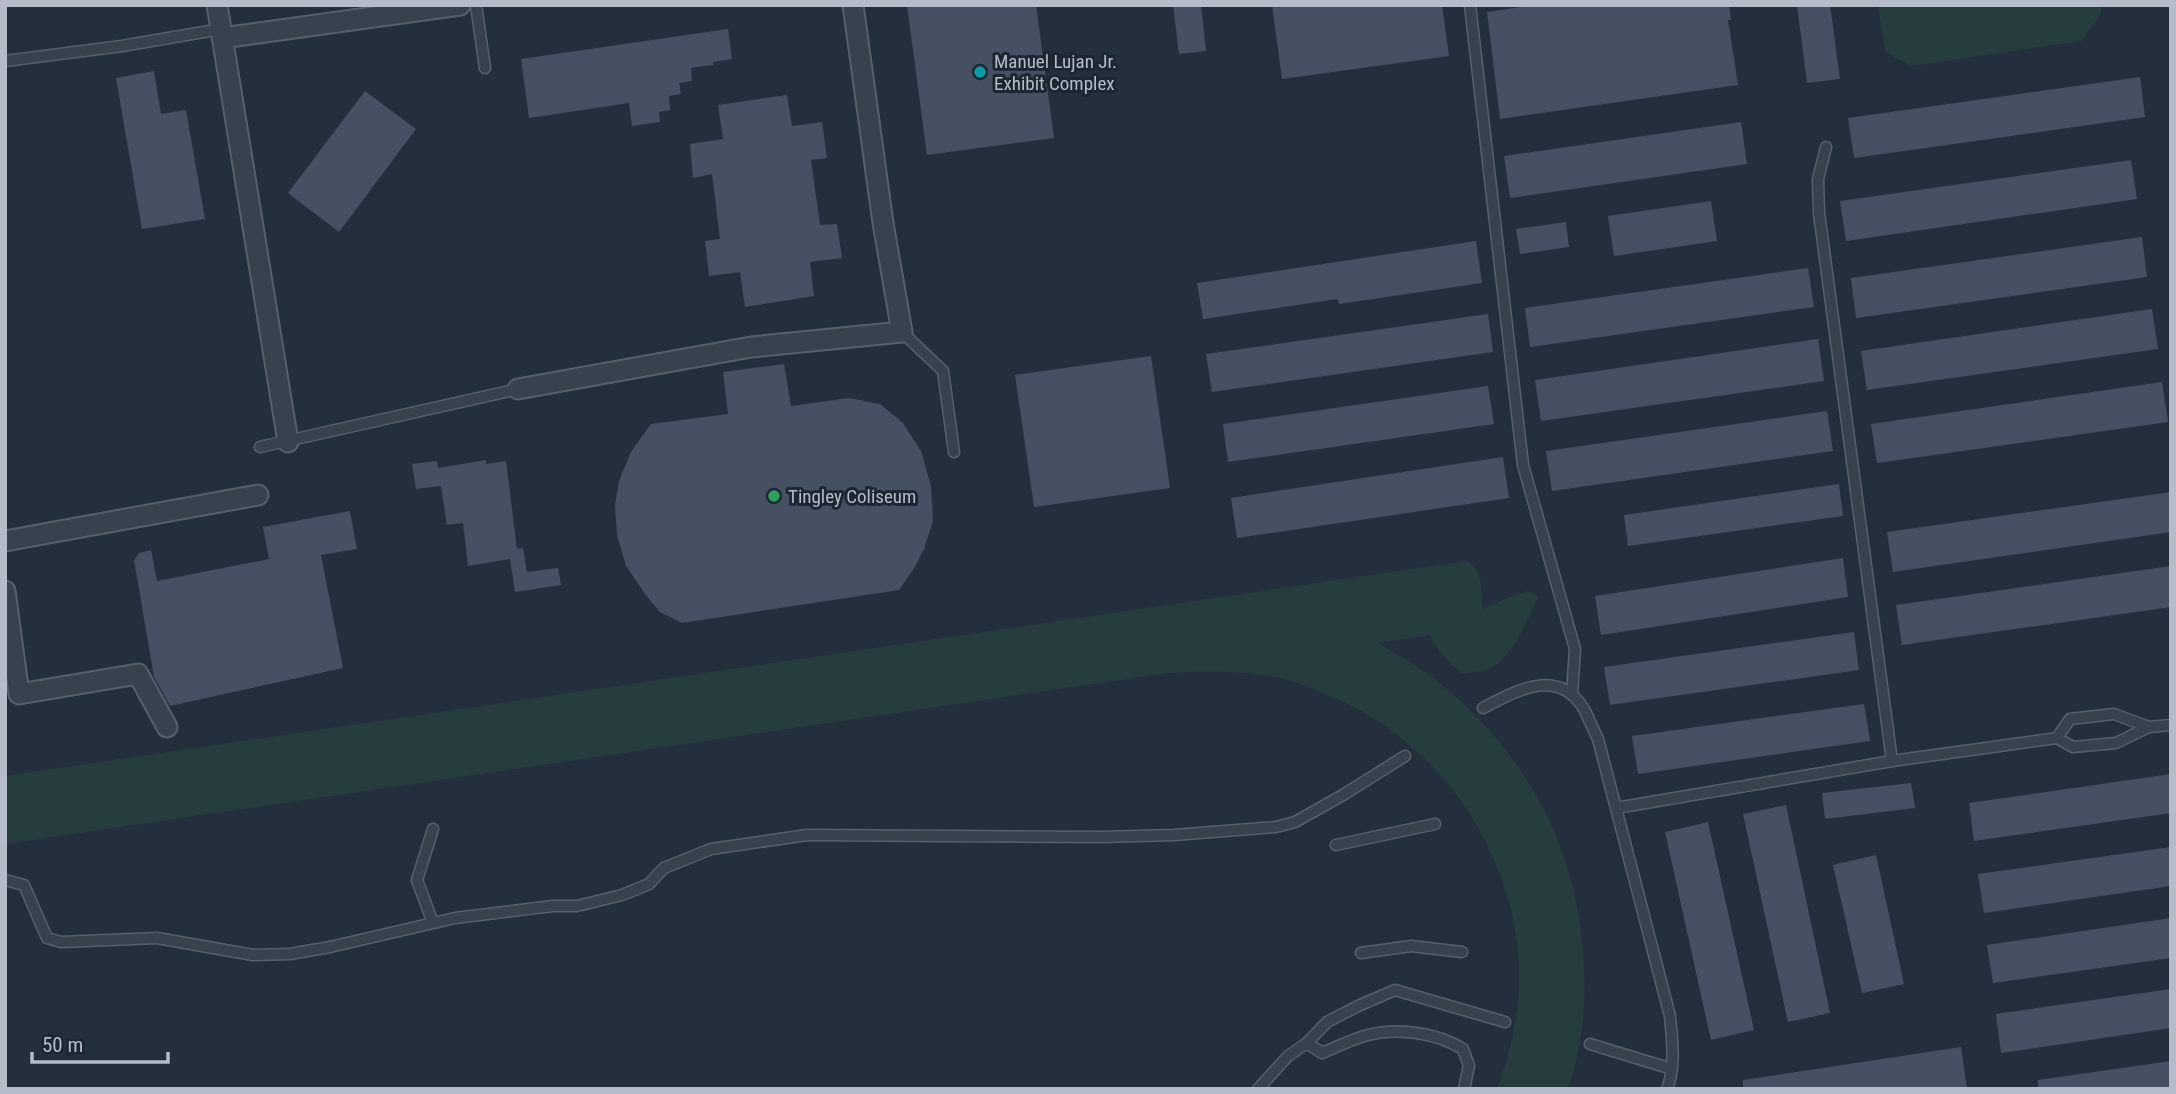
<svg xmlns="http://www.w3.org/2000/svg" width="2176" height="1094" viewBox="0 0 2176 1094" font-family="'Roboto Condensed',sans-serif">
<rect width="100%" height="100%" fill="#242f3e"/>
<!-- green -->
<path fill="#263c3f" d="M1878 5H2102L2100 16 2081 41 1911 66 1885 52Z
M1466 561C1484 569 1481 593 1483 609L1514 595 1528 591 1539 596C1528 618 1513 658 1489 669 1481 672 1471 672 1462 673 1447 662 1438 651 1430 635L1378 643C1398 655 1418 666 1436 680 1522 748 1576 843 1583 952 1587 998 1583 1045 1568 1089H1497C1512 1049 1521 1007 1519 964 1513 851 1441 746 1339 700 1317 690 1293 680 1269 676 1235 670 1202 671 1168 673L5 844V776Z"/>
<!-- building -->
<path fill="#455162" d="M907 5H1036L1054 138 927 155Z
M1173 5H1201L1206 51 1179 54Z
M1272 5H1442L1449 56 1282 79Z
M1534 5H1729L1731 20H1728L1738 85 1500 119 1487 12Z
M1797 5H1830L1840 79 1807 83Z
M728 29 732 59 713 62V65L691 68 692 81 679 83 681 94 669 96 670 110 659 112 660 122 632 126 629 103 529 118 521 59Z
M154 71 161 114 186 110 205 219 142 229 116 78Z
M2140 77 2145 117 1854 158 1848 118Z
M365 91 416 129 339 232 288 193Z
M787 95 792 126 822 122 827 158 811 160 820 225 837 224 842 258 810 262 814 296 745 307 740 272 709 276 705 241 720 239 712 174 693 178 690 144 723 139 718 105Z
M1741 122 1747 164 1510 198 1504 156Z
M2131 160 2137 199 1846 241 1840 201Z
M1711 201 1717 241 1614 256 1608 216Z
M1566 222 1569 247 1520 254 1516 229Z
M2142 237 2147 277 1856 318 1851 278Z
M1476 241 1482 283 1339 304 1338 299 1203 319 1197 283Z
M1808 268 1814 307 1530 347 1525 308Z
M2152 309 2158 349 1867 390 1861 351Z
M1488 314 1493 352 1212 392 1206 354Z
M1818 339 1824 381 1541 421 1535 380Z
M1151 356 1170 488 1034 507 1015 375Z
M784 364 791 406 849 398 880 404 903 423 921 451 931 486 933 521 924 549 913 570 899 590 682 623 660 612 645 594 626 566 617 535 615 505 619 481 631 452 651 424 728 414 723 372Z
M2162 382 2168 422 1877 463 1871 424Z
M1488 386 1494 424 1228 462 1223 424Z
M1827 411 1833 451 1552 491 1546 451Z
M1503 457 1509 498 1237 538 1231 498Z
M486 460V464L506 461 517 549 523 548 527 572 558 568 561 585 515 592 510 559 468 566 463 523 447 525 441 486 416 489 412 464 437 461 438 468Z
M1839 484 1843 516 1628 546 1624 515Z
M2171 492V532L1893 572 1887 532Z
M350 511 357 549 321 555 343 668 170 706 154 677 134 560 139 553 151 550 157 581 269 559 263 527Z
M1843 558 1848 597 1601 635 1595 596Z
M2171 566V607L1902 645 1896 605Z
M1854 632 1859 670 1610 705 1604 667Z
M1864 704 1870 741 1638 774 1632 736Z
M2171 774V813L1974 841 1969 803Z
M1911 783 1915 808 1825 819 1822 793Z
M1786 805 1830 1013 1788 1022 1743 814Z
M1708 822 1754 1030 1711 1040 1665 832Z
M2171 847V886L1984 913 1978 874Z
M1876 855 1904 984 1862 993 1833 865Z
M2171 918V958L1993 983 1987 945Z
M2171 989V1028L2001 1053 1996 1014Z
M1961 1047 1967 1089H1743V1080Z
M2171 1061V1089H2038V1080Z"/>
<g fill="none" stroke-linecap="round" stroke-linejoin="round">
<!-- lane casing -->
<g stroke="#565f6c" stroke-width="13">
<path id="lane" d="M476 5 485 68
M1470 5 1523 465 1575 649 1572 695
M5 61 122 46 221 29
M1826 147 1818 179 1819 213 1892 761
M902 332 943 371 954 452
M260 447 518 389
M1483 708C1516 691 1558 666 1584 709 1589 719 1593 729 1598 739L1670 1016C1672 1040 1676 1066 1667 1089
M2057 738 2070 719 2114 714 2149 727
M1616 808 1892 761 2057 738 2073 747 2116 743 2149 727 2171 725
M1336 845 1435 824
M5 880 24 885 47 938 61 942 157 938 253 955 290 954 330 947 455 918 553 906H577L622 895 649 884 664 868 711 849 807 835 1101 837 1174 835 1276 827 1295 822 1343 795 1405 756
M433 923 417 880 433 829
M1361 953 1411 946 1462 952
M1307 1043 1322 1053C1337 1047 1352 1039 1368 1035 1398 1027 1437 1033 1463 1049L1469 1066 1464 1089
M1590 1044 1672 1069
M1258 1089 1288 1056 1307 1043 1327 1022 1358 1006 1395 990 1505 1022"/>
</g>
<!-- street casing -->
<g stroke="#565f6c" stroke-width="23">
<path id="street" d="M217 5 288 442
M222 38 460 5
M518 389 751 347 902 332 883 223 853 5
M5 541 258 495
M5 591 19 694 138 674 167 727"/>
</g>
<!-- lane -->
<use href="#lane" stroke="#38414e" stroke-width="10"/>
<!-- street -->
<use href="#street" stroke="#38414e" stroke-width="19"/>
</g>
<!-- markers -->
<circle fill="#0f9aa8" stroke="#1d2633" stroke-width="2.5" cx="980" cy="72" r="7"/>
<circle fill="#2e9e5b" stroke="#1d2633" stroke-width="2.5" cx="774" cy="496" r="7"/>
<g text-anchor="middle" stroke-width="6" stroke-linejoin="round" paint-order="stroke">
<!-- poi labels -->
<g font-size="19" fill="#b4bcc9" stroke="#1d2633" text-anchor="start">
<text x="994" y="68">Manuel Lujan Jr.<tspan x="994" dy="22">Exhibit Complex</tspan></text>
<text x="788" y="503">Tingley Coliseum</text>
</g>
</g>
<!-- border -->
<rect width="2176" height="1094" fill="none" stroke="#b4bcc9" stroke-width="14"/>
<!-- scale -->
<path d="M32 1052v10h136v-10" fill="none" stroke="#b4bcc9" stroke-width="3.5"/>
<text x="42" y="1052" font-size="21" fill="#b4bcc9" stroke="#1d2633" stroke-width="5" paint-order="stroke">50 m</text>
</svg>
